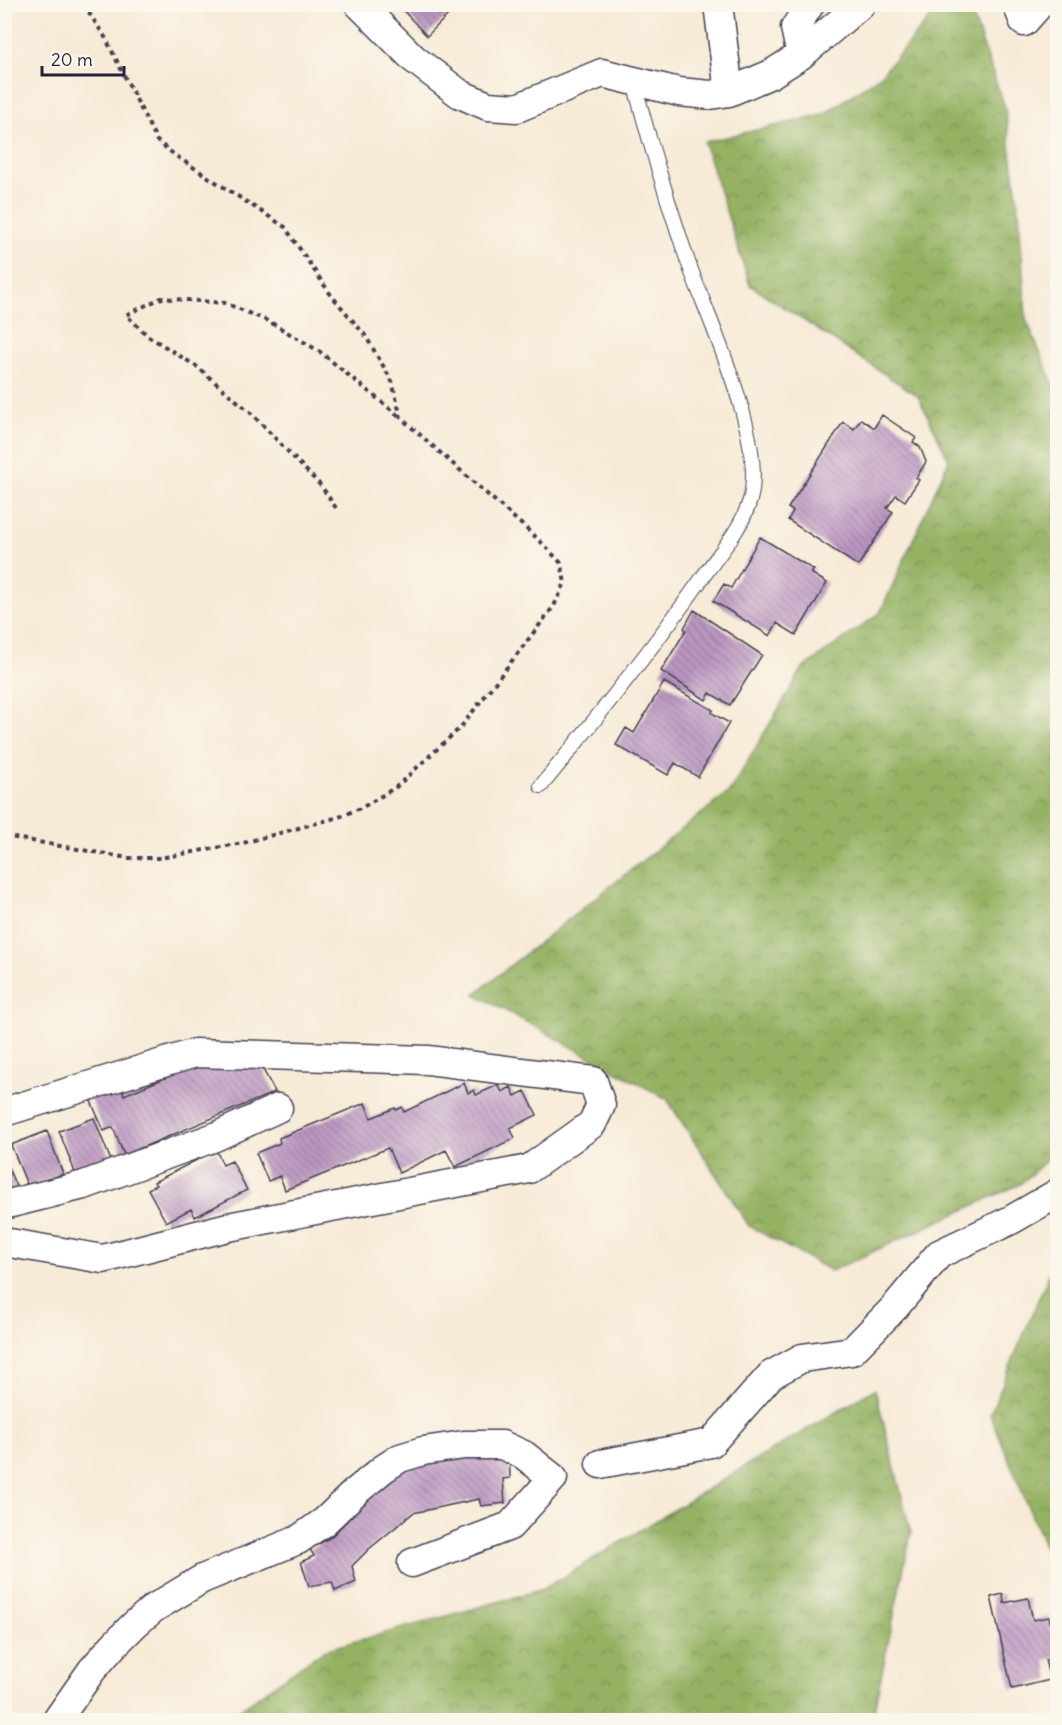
<svg xmlns="http://www.w3.org/2000/svg" width="1062" height="1725" viewBox="0 0 1062 1725" font-family="Delius,sans-serif">
<defs>
<pattern id="forest-crowns" width="20" height="18" patternUnits="userSpaceOnUse" patternTransform="scale(1.5)"><rect width="20" height="18" fill="#95b264"/><path d="M2 6a3 3 0 1 1 6 0M12 15a3 3 0 1 1 6 0" fill="none" stroke="#799054"/></pattern>
<pattern id="building-back-hatch" width="6" height="6" patternUnits="userSpaceOnUse" patternTransform="scale(1.5)"><rect width="6" height="6" fill="#bb96c1"/><path d="M-1 5l2 2M0 0l6 6M5-1l2 2" fill="none" stroke="#987a9e"/></pattern>
</defs>
<rect width="100%" height="100%" fill="#fbf7ec"/>
<filter id="ink" filterUnits="userSpaceOnUse"><feTurbulence type="fractalNoise" baseFrequency=".0167" numOctaves="2"/><feDisplacementMap in="SourceGraphic" scale="12" xChannelSelector="R" yChannelSelector="G"/><feConvolveMatrix kernelMatrix="1 2 1 2 8 2 1 2 1" color-interpolation-filters="sRGB"/></filter>
<filter id="wash" filterUnits="userSpaceOnUse"><feTurbulence type="fractalNoise" baseFrequency=".008" numOctaves="4" result="noise"/><feDisplacementMap in="SourceGraphic" scale="24" xChannelSelector="R" yChannelSelector="G"/><feGaussianBlur stdDeviation="1.35" result="paint"/><feColorMatrix in="noise" values="0 0 0 0 0 0 0 0 0 0 0 0 0 0 0 0 0 1.4 0 .05"/><feComposite in="paint" operator="in"/></filter>
<g filter="url(#wash)">
<rect width="100%" height="100%" fill="#f7ead6"/>
<!-- forest -->
<path fill="url(#forest-crowns)" stroke="#5c6a50" stroke-width="1.5" d="M942 4 969 5 1005 108 1019 211 1026 319 1057 393V1151L1020 1184 831 1271 749 1226 667 1099 475 994 730 791 803 668 880 613 949 460 918 396 750 285 704 142 823 115 881 75Z
M1057 1255 1058 1577H1057L990 1414Z
M875 1389 911 1533 872 1720H225L324 1650 544 1589 739 1470Z"/>
<g id="blocks">
<!-- building -->
<path fill="url(#building-back-hatch)" d="M397 4H444L451 12 427 36Z
M882 415 916 438 913 442 920 447 926 462 916 478 919 480 905 501 896 495 887 508 893 512 858 566 788 520 793 511 788 508 843 422 854 429 861 419 874 428Z
M760 537 814 570 811 573 827 583 796 635 777 623 770 636 713 601 724 584 731 588Z
M694 610 762 655 730 705 710 693 706 700 661 671 686 630 684 628Z
M664 682 713 710 712 713 729 723 698 777 675 763 668 775 616 745 626 728 634 733Z
M201 1063 261 1066 275 1092 124 1155 113 1127 104 1131 90 1099 121 1087 124 1095Z
M464 1083 468 1093 474 1090 476 1095 498 1085 502 1092 511 1087 515 1096 525 1091 537 1115 510 1128 515 1138 455 1167 446 1150 399 1173 388 1148 285 1190 280 1176 268 1181 256 1153 280 1143 279 1138 365 1103 371 1118 395 1108 396 1110 402 1107 404 1112Z
M94 1118 111 1161 76 1175 59 1131Z
M47 1131 63 1174 28 1187 11 1145Z
M216 1150 223 1165 232 1161 247 1190 195 1217 191 1209 166 1222 148 1189 156 1185 154 1182Z
M4 1158 18 1191 4 1196Z
M509 1450 510 1478 503 1479 505 1503 481 1506 479 1499 413 1513 369 1549 352 1566 356 1582 335 1591 332 1582 309 1586 301 1562 314 1556 310 1549 331 1537 394 1473 411 1464Z
M1003 1594 1004 1603 1028 1598 1033 1620 1049 1617 1058 1653V1657L1045 1660 1050 1680 1012 1689 991 1597Z"/>
</g>
</g>
<g filter="url(#ink)">
<use href="#blocks" fill-opacity="0" stroke="#424052" stroke-width="1.5"/>
<g fill="none" stroke-linecap="round" stroke-linejoin="round">
<!-- service casing -->
<g stroke="#424052" stroke-width="16">
<path id="service" d="M541 786C597 718 652 649 703 577 719 553 742 529 750 500 767 439 707 318 686 256 667 199 649 141 634 82"/>
</g>
<!-- minor casing -->
<g stroke="#424052" stroke-width="31">
<path id="minor" d="M359 4 414 59 460 94 488 106 517 108 602 73 679 92 710 95 729 92 771 74 801 55 861 4
M718 4 729 92
M1017 4 1024 22 1040 4
M801 55 795 28 810 4
M4 1112 195 1053 428 1060 593 1081 601 1105 592 1124 529 1169 228 1227 103 1259 4 1242
M4 1205 84 1185 215 1137 278 1108
M600 1464 711 1443 771 1375 802 1358 852 1351 895 1307 939 1254 1011 1220 1058 1193
M57 1720 92 1670 113 1646 135 1624 154 1608 202 1579 298 1540 325 1521 353 1494 383 1469 400 1458 423 1451 464 1445H502L524 1455 553 1478 510 1526 412 1563"/>
</g>
<!-- path -->
<path stroke="#424052" stroke-width="4" stroke-dasharray="4.5 4.5" stroke-linecap="butt" d="M336 508 322 487 250 412 196 366 148 336 126 315 161 298 225 303 270 322 319 351 400 417
M4 836 128 858H160L243 843 339 817 363 807 396 787 461 727 554 606 565 583 561 563 538 539 401 418 392 381 365 335 331 295 285 227 176 156 157 141 105 37 83 4"/>
<!-- service -->
<use href="#service" stroke="#fff" stroke-width="14"/>
<!-- minor -->
<use href="#minor" stroke="#fff" stroke-width="28"/>
</g>
</g>
<!-- margin -->
<rect width="1062" height="1725" fill="none" stroke="#fbf7ec" stroke-width="24"/>
<!-- scale -->
<path d="M42 66v9h82v-9" fill="none" stroke="#22223b" stroke-width="3"/>
<text x="51" y="66" font-size="18" fill="#22223b" stroke="#fbf7ec" stroke-width="4.5" paint-order="stroke">20 m</text>
</svg>
